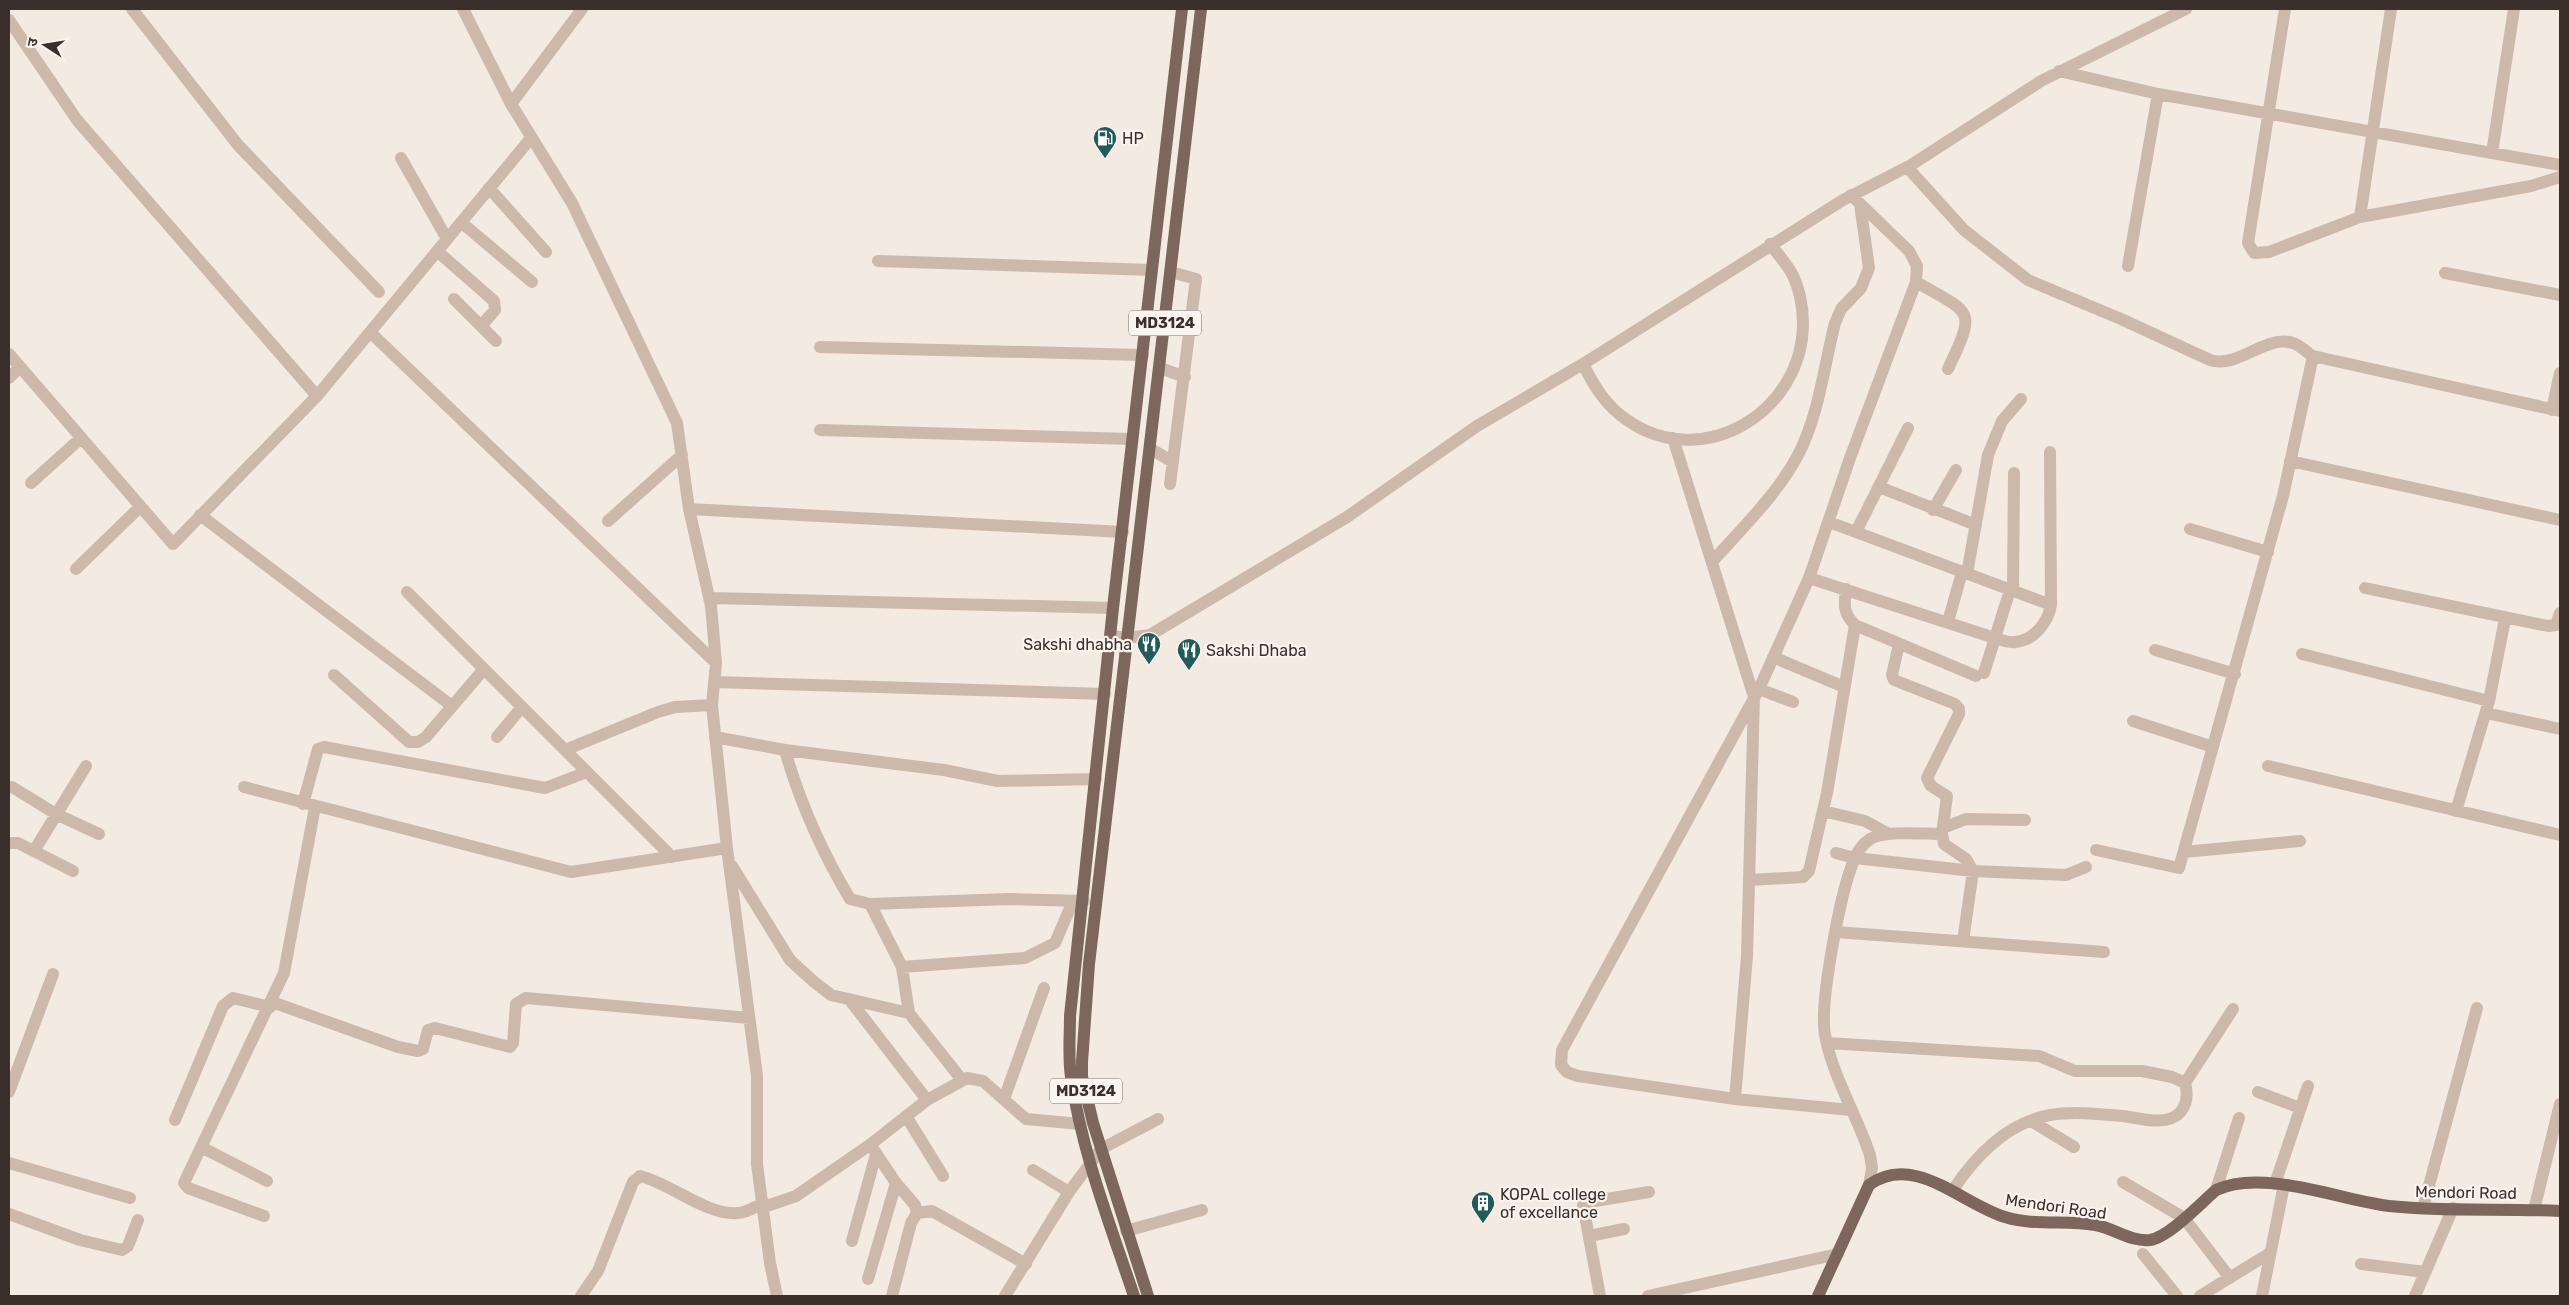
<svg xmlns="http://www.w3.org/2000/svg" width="2569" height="1305" viewBox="0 0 2569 1305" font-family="Rubik,'Noto Sans Devanagari',sans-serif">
<rect width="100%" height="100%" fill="#f3eae1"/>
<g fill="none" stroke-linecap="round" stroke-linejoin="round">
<!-- minor -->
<path stroke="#ccb9ac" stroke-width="12" d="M132 9 238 145 379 292
M463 9 511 104 572 203 677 423 689 509 711 606 716 663 712 705 727 848 757 1076V1164L770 1263 777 1296
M2285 9 2248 243 2254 253 2269 252 2360 217 2531 186 2560 177
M9 20 77 120 317 396
M2059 71 2158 94 2560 165
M511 104 582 9
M2492 153 2514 9
M401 158 447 239
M1907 167 1964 230 2028 280 2121 319 2210 360C2238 369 2266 334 2293 343 2300 345 2307 353 2313 356L2560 411
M489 188 546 252
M2360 217 2391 9
M461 222 532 282
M437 251 494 301 495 310 481 326
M878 261 1152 270
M2128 266 2158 94
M2445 273 2560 295
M1916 282C1972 314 1977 308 1948 369
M454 299 496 341
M370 332 716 663
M820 347 1143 355
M9 354 173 544 317 396 531 138
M1583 364C1594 386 1606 406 1627 420 1703 473 1803 412 1803 323 1803 306 1799 286 1791 272 1785 262 1777 253 1770 244
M1160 368 1185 377
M9 378 20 367
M2552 410 2560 373
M820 430 1132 439
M1673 438 1754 697 1747 956 1735 1099
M1151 449 1173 462
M2290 461 2560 520
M31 483 81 438
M1170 484 1196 279 1171 272
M1879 487 1976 525
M689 509 1123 532
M1933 510 1956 470
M200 515 452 706
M608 521 682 455
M1829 522 2051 605
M2190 529 2268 552
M1856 532 1908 428
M1712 562C1741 529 1777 495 1798 455 1819 415 1824 366 1835 323L1841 309 1861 288 1869 268 1860 204
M76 569 140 507
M1967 574 1988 455 2002 421 2021 399
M1809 578 1995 638C2001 640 2008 643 2015 642 2034 641 2048 622 2051 605L2050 452
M2365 588 2548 626 2556 625 2560 613
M1846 589C1844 605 1843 613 1855 625L1976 676
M407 592 672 857
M2013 592 2014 473
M710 598 1113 608
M1948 622 1962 572
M1112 636 1127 638 1150 635 1347 517 1477 426 1583 364 1843 200 1911 165 2041 81 2186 9
M1899 644 1892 675 1894 680 1955 704 1959 709V714L1927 778 1931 786 1947 796 1942 834 1944 844 1966 859 1973 871 1963 941
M2155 650 2235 674
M2302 654 2489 701
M1773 657 1844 687
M1984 673 2010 590
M334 675 409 742H418L426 737 484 669
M714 682 1105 694
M1759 689 1793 702
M2486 713 2560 729
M2133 721 2213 747
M497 737 522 707
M715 737 785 750C800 804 821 850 850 899L870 904 902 967 909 1013 962 1080
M565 750 658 712 675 707 712 705
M785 750 944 770 998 781 1096 779
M2268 766 2560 835
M12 787 56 814 99 834
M244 787 571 872 727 848
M303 804 318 749 324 747 545 788 587 772
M1823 811 1865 821 1889 834
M2456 811 2489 701 2505 619
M1943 828 1966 819 2025 820
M9 843H18L73 871
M2096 850 2179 868 2283 496 2313 356
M34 851 86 766
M2184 852 2300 841
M1836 853 1855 858 1973 871 2066 875 2086 867
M732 866 790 960 813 981 831 995 909 1013
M1749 880 1803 877 1809 871 1827 793 1855 625
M870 904 1009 899 1084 901
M1836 932 2104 952
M902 967 1025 958 1055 943 1073 901
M849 999 927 1100
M272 1002 398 1047 418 1051 423 1049 428 1030 435 1028 510 1047 513 1043 516 1004 526 998 749 1018
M1827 1043 2039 1056 2075 1071H2142L2172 1077 2185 1083C2189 1097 2186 1112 2172 1118 2157 1124 2138 1118 2123 1116 2100 1114 2073 1111 2050 1115 2007 1123 1976 1155 1953 1190
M2185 1083 2233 1009
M9 1092 53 974
M2258 1092 2300 1108
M1004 1099 1044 988
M1851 1110 1735 1099 1578 1076 1567 1072 1561 1065 1562 1050 1759 689 1809 578 1850 458 1916 282 1917 266 1909 251 1851 195
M906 1116 943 1176
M175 1120 223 1006 233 998 270 1007
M2031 1121 2074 1147
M201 1147 267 1181
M874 1150 896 1183 915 1205 917 1213
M9 1163 130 1198
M1033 1170 1069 1192
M2123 1182 2184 1218 2230 1278
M2275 1184 2308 1086
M1869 1185 1872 1168 1870 1155C1857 1115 1833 1078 1825 1035 1819 1003 1841 890 1854 860 1857 852 1863 844 1870 839 1886 830 1923 834 1942 834
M2216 1190 2239 1118
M764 1207 796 1196 871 1144 927 1100 967 1078 983 1081 1026 1119 1080 1124
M2423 1208 2477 1008
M2534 1210 2560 1104
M9 1214 80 1240 122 1250 128 1246 138 1220
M264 1216 188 1188 184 1183 284 973 315 807
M1126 1231 1202 1210
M1589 1236 1624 1229
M852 1241 876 1154
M2143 1254 2177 1296
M2361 1264 2425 1272
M868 1279 896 1183
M581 1296 598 1271 633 1182 640 1176C670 1183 707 1216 738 1213 747 1213 756 1206 764 1203
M892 1296 911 1223 917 1213 932 1211 1026 1264
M1005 1296 1069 1192 1101 1149 1158 1119
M1600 1296 1583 1205 1589 1202 1649 1192
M1648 1296 1838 1254
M2200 1296 2270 1253
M2262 1296 2284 1185
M2415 1296 2453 1208"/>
<!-- major -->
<path stroke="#7c665d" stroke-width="12" d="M1134 1296C1110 1224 1082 1153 1071 1077 1068 1057 1070 1036 1070 1016L1113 608 1182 9
M1148 1296 1093 1123 1082 1077V1062L1089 964 1201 9
M1818 1296 1869 1185C1914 1152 1962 1204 2005 1217 2033 1226 2066 1220 2095 1225 2114 1228 2130 1242 2150 1240 2169 1237 2201 1203 2216 1190 2262 1168 2340 1200 2389 1206 2445 1212 2503 1208 2560 1211"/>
</g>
<!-- icons -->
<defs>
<g id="fuel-pin" transform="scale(1.25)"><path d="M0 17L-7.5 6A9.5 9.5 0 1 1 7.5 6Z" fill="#215b5c" stroke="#faf4ee"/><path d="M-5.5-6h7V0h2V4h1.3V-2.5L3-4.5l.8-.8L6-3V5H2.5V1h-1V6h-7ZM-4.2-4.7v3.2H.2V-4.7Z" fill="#fff"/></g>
<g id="restaurant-pin" transform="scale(1.25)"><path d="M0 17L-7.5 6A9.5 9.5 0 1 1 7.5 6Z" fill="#215b5c" stroke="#faf4ee"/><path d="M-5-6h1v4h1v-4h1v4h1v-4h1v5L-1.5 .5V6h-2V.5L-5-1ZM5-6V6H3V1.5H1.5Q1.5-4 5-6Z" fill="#fff"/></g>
<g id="building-pin" transform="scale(1.25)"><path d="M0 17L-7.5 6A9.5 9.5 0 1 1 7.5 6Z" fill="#215b5c" stroke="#faf4ee"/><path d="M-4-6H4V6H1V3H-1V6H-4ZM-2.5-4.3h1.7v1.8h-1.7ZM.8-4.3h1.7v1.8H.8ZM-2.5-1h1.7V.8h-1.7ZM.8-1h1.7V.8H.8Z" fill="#fff"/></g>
</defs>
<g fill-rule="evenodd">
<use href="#fuel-pin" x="1105" y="138"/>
<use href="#restaurant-pin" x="1149" y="644"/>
<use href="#restaurant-pin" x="1189" y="650"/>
<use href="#building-pin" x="1483" y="1203"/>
</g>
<g text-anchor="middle" stroke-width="4.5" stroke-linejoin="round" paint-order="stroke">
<!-- shield labels -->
<g fill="#faf4ee" stroke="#746a66" stroke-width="1">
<rect x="1129" y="310.5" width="72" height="25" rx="4"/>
<rect x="1050" y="1078.5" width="72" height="25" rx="4"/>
</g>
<g font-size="15" font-weight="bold" fill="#3a2f2b">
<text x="1165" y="328">MD3124</text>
<text x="1086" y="1096">MD3124</text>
</g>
<!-- poi labels -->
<g font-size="16" fill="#3a2f2b" stroke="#faf4ee" text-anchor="start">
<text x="1122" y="144">HP</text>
<text x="1132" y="650" text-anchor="end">Sakshi dhabha</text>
<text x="1206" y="656">Sakshi Dhaba</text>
<text x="1500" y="1200">KOPAL college<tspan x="1500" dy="18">of excellance</tspan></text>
</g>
<!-- street labels -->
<g font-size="16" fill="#3a2f2b" stroke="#faf4ee">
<text transform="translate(2466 1192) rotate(1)" y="6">Mendori Road</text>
<text transform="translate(2056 1206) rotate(8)" y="6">Mendori Road</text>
</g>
</g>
<!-- border -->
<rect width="2569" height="1305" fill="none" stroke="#3a2f2b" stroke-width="20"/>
<!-- north arrow -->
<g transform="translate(45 45) rotate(282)" stroke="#faf4ee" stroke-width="4" paint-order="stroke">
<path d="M0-4L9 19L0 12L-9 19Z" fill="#3a2f2b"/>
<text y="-8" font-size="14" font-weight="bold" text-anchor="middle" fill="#3a2f2b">उ</text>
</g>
</svg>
